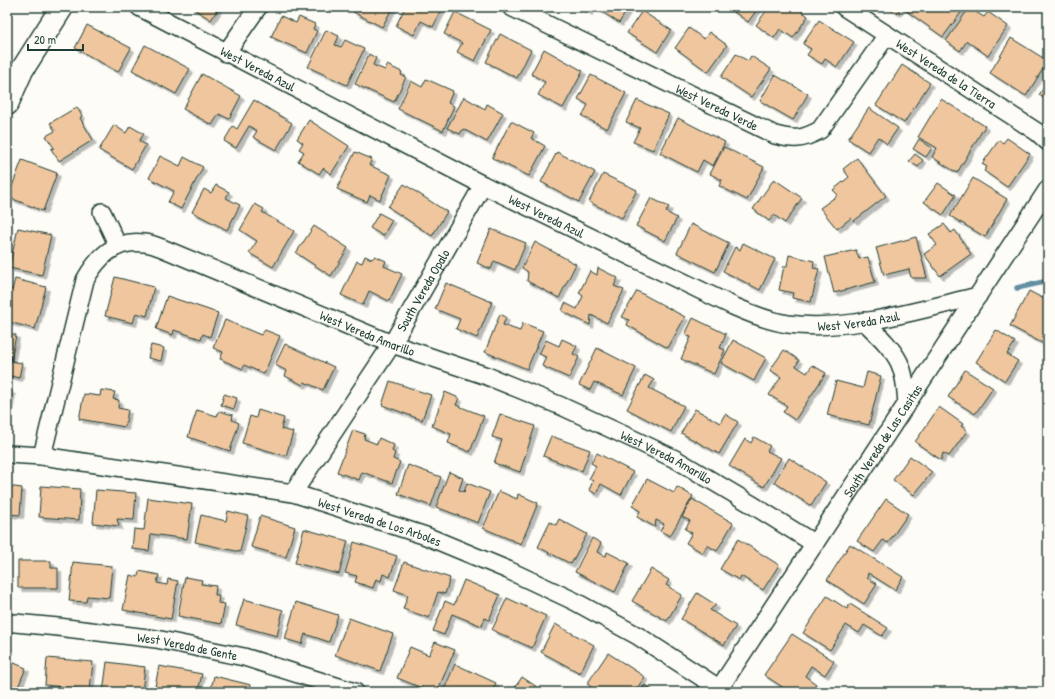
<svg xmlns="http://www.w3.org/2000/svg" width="1055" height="699" viewBox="0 0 1055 699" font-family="'Patrick Hand',sans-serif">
<defs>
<filter id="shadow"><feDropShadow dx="3.5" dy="3.5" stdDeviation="0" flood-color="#0004"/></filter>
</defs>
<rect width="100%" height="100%" fill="#fdfcf7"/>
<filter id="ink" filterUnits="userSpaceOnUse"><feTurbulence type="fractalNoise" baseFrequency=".025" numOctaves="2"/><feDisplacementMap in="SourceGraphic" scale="8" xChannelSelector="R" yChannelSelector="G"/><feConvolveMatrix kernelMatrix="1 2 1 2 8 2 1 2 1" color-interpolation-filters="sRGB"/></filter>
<g filter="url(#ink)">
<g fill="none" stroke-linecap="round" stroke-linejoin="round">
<!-- stream -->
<path stroke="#648fa4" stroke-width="5.5" d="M1017 288 1048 281"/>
</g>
<!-- building -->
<path fill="#efc69e" stroke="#1f3d34" filter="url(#shadow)" d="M191 7H215L218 9 211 20Z
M356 7H393L382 27 353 12Z
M405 7H443L433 27 421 21 414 35 396 26Z
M581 7H592L589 12Z
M595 7H629L619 23Z
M727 7H759L748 22Z
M769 7H796L808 16 793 38 780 29 774 38 756 25Z
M888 7H901L897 13Z
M907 7H959L963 10 943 37 905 10Z
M969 8 984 17 988 12 1008 26 988 56 967 41 960 51 946 41Z
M642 11 671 30 657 52 627 33Z
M455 12 491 30 475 61 457 52 462 43 444 34Z
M281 16 296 23 299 17 315 24 313 29 317 31 307 53 271 37Z
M819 20 854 42 837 67 825 59 822 64 807 55 811 49 803 44Z
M87 25 131 48 118 72 75 48Z
M689 28 704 39 709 32 727 45 708 72 675 48Z
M326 30 339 36 335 45 341 47 345 40 364 49 347 85 308 67Z
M500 34 531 50 517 78 486 62Z
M1011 38 1048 61 1026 96 990 73Z
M145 45 190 69 176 94 132 70Z
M544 49 583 71 563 108 538 95 545 82 531 74Z
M369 54 376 58 373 65 385 70 387 65 402 72 401 75 406 77 394 102 355 84Z
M736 54 748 61 751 56 771 69 751 97 721 77Z
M902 65 930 83 904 123 876 105Z
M202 74 241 96 229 119 219 114 212 125 183 109Z
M591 75 626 93 607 129 582 116 588 105 578 99Z
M775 75 808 94 793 120 760 101Z
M426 79 453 91 448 103 454 106 443 131 398 109 411 81 422 87Z
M1048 81V101L1039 95Z
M464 97 485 109 487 104 503 113 487 142 463 129 460 134 447 128Z
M941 99 985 126 957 173 932 157 937 148 918 137Z
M254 100 292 123 276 150 253 137 257 131 249 126 236 148 224 141 233 126 237 129Z
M637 100 669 114 653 150 633 142 640 128 626 122Z
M77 107 82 116 80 118 93 140 59 161 51 149 54 148 46 136 55 131 50 123Z
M869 108 898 128 887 144 878 137 868 152 848 139Z
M678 118 725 142 713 166 703 160 697 172 660 153Z
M309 120 349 146 331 174 323 168 319 174 298 161 304 152 299 149 303 143 297 139Z
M511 121 534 133 531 138 545 146 529 176 492 158Z
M114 125 126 133 130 126 144 134 139 141 146 145 132 169 99 150Z
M1007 138 1030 154 1007 187 984 171 987 167 982 164 999 140 1003 143Z
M919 139 932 148 926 157 913 149Z
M724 147 764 167 747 200 719 186 722 180 710 174Z
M355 152 372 159 369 165 391 175 380 200 370 195 367 202 337 189Z
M557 152 595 172 579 202 541 182Z
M915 154 923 160 918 167 909 161Z
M160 156 180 166 184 157 203 167 181 209 168 202 174 191 149 178Z
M857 158 886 196 854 221 851 218 837 229 820 208 838 195 833 190 849 177 843 169Z
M22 160 57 173 43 211 8 197Z
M603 174 637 190 622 218 589 202Z
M973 178 1007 199 985 237 950 216Z
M774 179 802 198 785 223 774 215 769 221 753 209Z
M938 183 956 195 943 215 924 202Z
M404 184 447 212 432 236 388 207Z
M216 185 229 192 226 198 240 205 227 230 192 212 204 189 211 193Z
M651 198 669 207 666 212 677 218 665 241 636 226Z
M255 204 264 209 262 212 294 231 273 267 249 253 257 241 240 230Z
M379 213 392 220 383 236 370 228Z
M691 224 729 243 715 272 677 253Z
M944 224 951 233 955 230 971 254 940 276 924 254 937 245 929 234Z
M314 226 348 248 331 276 296 253Z
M18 228 51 235 42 275 9 268Z
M491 229 526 243 515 270 494 261 491 269 477 263Z
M916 237 927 278H911L909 269 884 275 876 248Z
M535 242 576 264 559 298 527 281 528 272 522 268Z
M743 243 775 259 760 290 723 271 735 247 740 250Z
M856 250 859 259 868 257 875 282 834 293 825 257Z
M789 255 814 261 813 268 819 269 811 302 792 298 793 293 779 290 784 266H787Z
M365 256 372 259 375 256 386 261 384 266 402 274 389 301 369 291 363 305 341 295 357 261 362 263Z
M598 268 618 278 614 286 624 290 607 323 591 315 590 325 562 311 565 303 577 309 583 296 579 293 590 271 597 275Z
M115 277 154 287 147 316 136 313 133 323 105 316Z
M15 279 46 287 35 329 9 322 11 314 7 312V288L12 290Z
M446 283 492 302 477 338 456 329 460 319 435 309Z
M637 291 685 317 668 348 627 325 629 320 622 317Z
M1029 291 1048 301V333L1042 343 1010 326Z
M167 296 218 313 210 337 203 334 201 339 174 330 173 335 156 329Z
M500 314 506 317 503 325 520 331 523 323 543 331 527 369 485 352Z
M693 318 726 334 720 348 725 350 714 374 681 359 691 337 685 335Z
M225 320 261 335 265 330 280 336 264 374 244 365 243 369 220 359 223 352 213 348Z
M996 330 1015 342 1007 354 1018 361 1005 381 976 362Z
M7 333 16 335 11 361 22 363 19 378 7 375Z
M562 339 577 346 573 354 579 357 569 378 542 366 546 357 539 354 546 340 559 346Z
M733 340 766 358 754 381 721 363Z
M285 344 334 367 323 390 304 382 303 385 285 376 287 371 275 365Z
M151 345 164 348 161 361 148 358Z
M597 348 636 368 623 395 594 382 590 390 579 385Z
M784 350 799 360 796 366 807 373 812 365 826 373 795 420 783 412 787 406 769 395 781 377 770 370Z
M965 370 993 388 975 414 948 397Z
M867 372 881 376 869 425 827 415 836 381 863 388Z
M645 375 654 380 649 388 684 406 671 432 627 409Z
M390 381 431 395 422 420 382 405Z
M7 390 12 391 7 418Z
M101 390 115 392 113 399 119 400 118 408 128 410 125 427 79 419 84 394 100 396Z
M445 392 459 398 456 405 484 416 470 452 448 443 451 434 432 426Z
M224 394 237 398 234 409 221 405Z
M939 407 963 424 961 426 967 431 949 456 943 453 941 460 915 442Z
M695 409 720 423 725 414 738 422 719 454 681 433Z
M197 410 217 416 219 411 233 415 232 420 239 423 230 451 188 437Z
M258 410 284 418 281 429 293 432 286 456 242 443 250 416 256 418Z
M500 414 535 426 520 472 494 463 502 440 492 437Z
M353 430 365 434 364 439 377 444 379 438 394 445 392 451 395 453 393 459 400 462 392 483 362 472 359 480 337 472Z
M551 436 590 450 582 471 543 456Z
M754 437 770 446 767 451 781 458 764 487 729 466 745 439 751 443Z
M597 453 633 472 621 495 601 484 596 494 589 490 593 481 589 479 596 466 591 463Z
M910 456 932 472 914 495 893 480Z
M789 458 826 482 811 506 774 482Z
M408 465 441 477 431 506 398 494Z
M449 472 463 478 459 490 464 492 467 483 490 492 478 523 436 507Z
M647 479 674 493 677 487 693 496 670 536 660 531 664 524 656 520 655 527 637 517 640 511 632 506Z
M7 486 22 488 20 515 7 514Z
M41 486 80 489 79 520 39 517Z
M96 490 136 493 134 520 117 519 119 526 93 523Z
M499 491 517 499 518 494 538 503 521 544 483 528Z
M148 498 192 504 187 539 151 534 149 551 132 549 134 529 144 530Z
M692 499 733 523 717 551 707 545 703 553 686 543 692 533 685 529 690 521 682 517Z
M886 499 908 514 888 543 883 540 874 552 857 541Z
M228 511 248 516 240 552 195 542 201 515 226 521Z
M260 516 295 527 286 557 251 547Z
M559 519 587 534 571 564 538 547 550 522 556 525Z
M304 529 348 541 339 574 295 563Z
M592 538 601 543 597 552 606 556 607 552 629 563 615 592 575 572Z
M738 539 779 565 763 590 741 576 739 580 720 569Z
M354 542 397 556 390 577 383 574 381 581 376 579 373 588 355 582 357 576 345 573Z
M850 544 903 577 895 590 868 573 867 578 877 584 864 604 827 580Z
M18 561H51V568H58V588H18Z
M73 562 112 566 109 598 87 596 86 602 69 601Z
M404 562 450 578 445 594 438 592 429 618 403 609 408 595 394 590Z
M651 569 669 580 666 585 682 595 667 621 632 601Z
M139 571 159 575 157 583 167 585 168 579 178 581 171 619 123 610 130 575 138 577Z
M185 577 202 580 201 584 216 586 215 595H219L218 603 225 604 221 624 178 616Z
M464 580 500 595 489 620 485 618 482 626 452 614 444 635 433 631 445 601 454 605Z
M697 593 716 605 710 610 736 626 724 645 681 619Z
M827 596 847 609 850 604 888 628 882 636 864 625 859 633 846 625 830 650 803 633Z
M507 598 546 616 532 648 492 630Z
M244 599 283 610 277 636 236 625Z
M296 602 338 615 329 642 305 634 302 644 285 639Z
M349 618 393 634 380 671 335 655Z
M555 624 594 645 580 673 541 652Z
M792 634 834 661 825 675 811 666 805 676 816 684 811 692H790L764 675Z
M435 642 455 650 437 692H432L397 678 410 647 429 655Z
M608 653 645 677 634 692H598L587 684Z
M47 658 93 662 90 690 45 685Z
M7 660 26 668 16 692H7Z
M107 662 145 667 142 692H103Z
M455 664 496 683 492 692H443Z
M159 666 202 674 198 692H154Z
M214 676 251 685 250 692H210Z
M522 677 540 689 538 692H512Z
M645 685 656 692H640Z"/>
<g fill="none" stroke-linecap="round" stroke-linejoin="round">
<!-- minor casing -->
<g stroke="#1f3d34" stroke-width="20">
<g id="minor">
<path id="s1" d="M139 7 483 185 733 306C751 314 769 321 788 324 849 332 919 310 978 296"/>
<path id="s2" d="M511 7 775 135C794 140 802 140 820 130L887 35"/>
<path id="s3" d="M844 7 1037 132 1048 142"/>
<path d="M226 53 258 7"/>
<path d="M102 212 118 246"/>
<path d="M864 321C876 333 891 346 899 362 905 375 906 390 907 405"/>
<path id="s4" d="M7 454 42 456 293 493 426 536 508 570 574 601 638 636 720 689"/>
<path id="s5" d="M42 456 85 280C98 257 115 239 144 243 150 243 156 246 162 248L392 344 487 376 561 406 635 440 677 460 751 504 815 544"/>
<path id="s6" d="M293 493 392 344 483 185"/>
<path id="s7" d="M15 623 58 627 156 639 244 657 355 692"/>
<path id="s8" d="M717 692 1048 189"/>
</g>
</g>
<!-- tertiary casing -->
<g stroke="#1f3d34" stroke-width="25">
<path id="tertiary" d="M7 104 22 70 62 7"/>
</g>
<!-- minor -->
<use href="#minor" stroke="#fdfcf7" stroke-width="17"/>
<!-- tertiary -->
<use href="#tertiary" stroke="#fdfcf7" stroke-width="22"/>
</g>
</g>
<g text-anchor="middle" stroke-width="4" stroke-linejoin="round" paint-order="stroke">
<!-- street labels -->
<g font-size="13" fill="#1f3d34" stroke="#fdfcf7">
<text dy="5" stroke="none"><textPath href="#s1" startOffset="134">West Vereda Azul</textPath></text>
<text dy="5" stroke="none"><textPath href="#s3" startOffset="122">West Vereda de la Tierra</textPath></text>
<text dy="5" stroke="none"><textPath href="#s2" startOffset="229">West Vereda Verde</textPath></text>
<text dy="5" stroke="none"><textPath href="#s1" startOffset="458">West Vereda Azul</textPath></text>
<text dy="5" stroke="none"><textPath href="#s6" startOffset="241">South Vereda Opalo</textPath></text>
<text dy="5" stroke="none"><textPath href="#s1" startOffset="794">West Vereda Azul</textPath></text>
<text dy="5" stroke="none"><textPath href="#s5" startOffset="497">West Vereda Amarillo</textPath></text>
<text dy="5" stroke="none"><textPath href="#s8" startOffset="301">South Vereda de Las Casitas</textPath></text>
<text dy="5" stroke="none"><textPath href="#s5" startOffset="821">West Vereda Amarillo</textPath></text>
<text dy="5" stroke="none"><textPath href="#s4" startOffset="380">West Vereda de Los Arboles</textPath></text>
<text dy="5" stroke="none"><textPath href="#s7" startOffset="174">West Vereda de Gente</textPath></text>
</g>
</g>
<!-- margin -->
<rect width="1055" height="699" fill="none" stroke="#fdfcf7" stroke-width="24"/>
<rect x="12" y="12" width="1031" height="675" fill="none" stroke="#1f3d34" stroke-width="1.5" filter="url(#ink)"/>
<!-- scale -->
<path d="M28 44v6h55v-6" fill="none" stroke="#1f3d34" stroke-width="2"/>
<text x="34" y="44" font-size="12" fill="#1f3d34" stroke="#fdfcf7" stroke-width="3" paint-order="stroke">20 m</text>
</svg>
